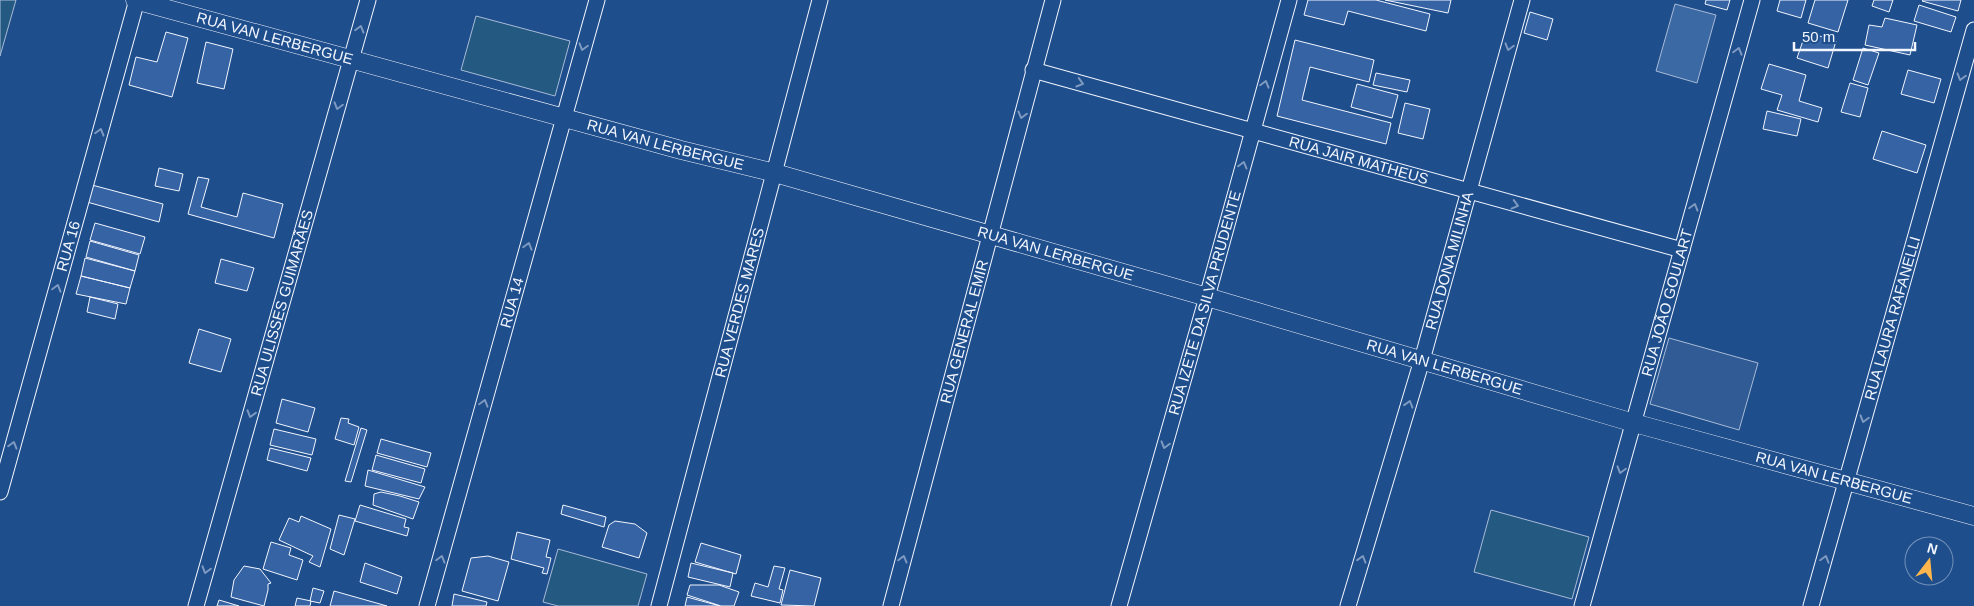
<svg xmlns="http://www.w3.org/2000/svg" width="1974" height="606" viewBox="0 0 1974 606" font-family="Arial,sans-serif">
<rect width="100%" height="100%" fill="#1f4e8c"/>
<!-- green -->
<path fill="#245a82" stroke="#a8bbd7" d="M0 0H16L0 56Z
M476 16 570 41 555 96 461 70Z
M1491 510 1589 537 1572 599 1474 572Z
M558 549 647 574 638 606H558L543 602Z"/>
<!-- parking -->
<path fill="#305b95" stroke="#a8bbd7" d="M1669 338 1758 363 1739 430 1650 404Z"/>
<!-- water -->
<path fill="#3b69a3" stroke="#a8bbd7" d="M1675 4 1716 15 1697 83 1656 71Z"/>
<!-- building -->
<path fill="#3563a3" stroke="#f2f6ff" d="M1308 0H1376L1430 14 1426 31 1348 11 1344 25 1304 15Z
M1385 0H1451L1448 13Z
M1706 0H1730L1727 10 1705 4Z
M1780 0H1806L1801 18 1777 11Z
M1815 0H1848L1838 32 1808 23Z
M1874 0H1893L1889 12 1872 6Z
M1923 0H1961L1958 11 1922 1Z
M1919 5 1956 17 1951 32 1914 21Z
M1530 12 1553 19 1547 40 1524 33Z
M1885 18 1917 25 1910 55 1865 45 1869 25 1882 27Z
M166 32 188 38 172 97 129 85 136 57 157 62Z
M1806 32 1836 41 1828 68 1797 58Z
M1295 40 1374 60 1369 82 1310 67 1302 100 1391 123 1386 144 1277 116Z
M206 42 233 49 224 89 197 83Z
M1863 48 1879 53 1868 85 1853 80Z
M1769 64 1806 75 1799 101 1822 108 1818 122 1777 110 1782 95 1761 89Z
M1908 70 1941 79 1934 103 1901 94Z
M1376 73 1410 80 1407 92 1373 85Z
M1850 83 1868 88 1860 117 1841 112Z
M1357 84 1398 95 1392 118 1351 107Z
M1405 103 1430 109 1423 139 1398 133Z
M1767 111 1801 119 1797 136 1763 129Z
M1882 131 1926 145 1917 173 1873 159Z
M159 168 183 174 179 191 155 186Z
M198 177 209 179 201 207 237 217 243 193 283 204 274 238 188 214Z
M92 185 163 204 159 222 87 202Z
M95 223 145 237 140 254 90 240Z
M90 241 139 255 135 271 86 257Z
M85 258 135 271 130 288 81 276Z
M221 259 254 268 247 291 215 283Z
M81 276 130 288 126 304 76 294Z
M90 297 118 304 115 319 87 312Z
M199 329 231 339 221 372 189 363Z
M282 399 315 408 308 432 276 423Z
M341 418 349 419 348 423 359 427 354 445 335 439Z
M361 428 367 430 351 482 345 481Z
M274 429 316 439 312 455 270 445Z
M381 439 431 453 427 467 377 453Z
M270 448 311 458 307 471 267 460Z
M376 455 425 469 421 483 372 470Z
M368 470 425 487 419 499 365 486Z
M381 492 400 496 419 502 413 519 373 505 374 494Z
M360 505 406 519 404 527 409 528 407 536 355 521Z
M563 505 606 517 604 527 561 514Z
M339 515 355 519 344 555 330 549Z
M301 516 331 529 320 567 309 562 313 556 279 540 289 518 299 522Z
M615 521 635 524 647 533 639 558 602 547 609 525Z
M517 532 550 540 546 557 551 558 547 574 542 573 544 568 511 559Z
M271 542 291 548 289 555 303 560 297 580 263 569Z
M701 543 741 555 736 574 695 562Z
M488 556 509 562 498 601 462 591 471 558Z
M365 563 402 577 397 594 360 582Z
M691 563 733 573 730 587 688 577Z
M244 566 260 569 271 583 268 584V590L264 606 231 597 234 580Z
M774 566 785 568 779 589 783 590 780 603 751 596 755 583 768 587Z
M790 570 821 578 814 606 781 605Z
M690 585H719L739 592 734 606H721L687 595Z
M313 588 324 591 320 603 310 601Z
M334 591 387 606H330Z
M454 594 487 602 486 606H452Z
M687 597 720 606H685Z
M297 598 311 601 310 606H295Z
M219 600 239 606H217Z"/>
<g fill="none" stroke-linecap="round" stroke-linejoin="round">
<!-- minor casing -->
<g stroke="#f2f6ff" stroke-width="17">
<g id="minor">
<path id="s1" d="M1033 70 1682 250"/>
<path id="s2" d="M0 492 137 0"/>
<path id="s3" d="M196 606 368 0"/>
<path id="s4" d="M427 606 597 0"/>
<path id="s5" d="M659 606 820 0"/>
<path id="s6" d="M891 606 1053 0"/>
<path id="s7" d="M1119 606 1207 297 1289 0"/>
<path id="s8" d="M1348 606 1422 360 1522 0"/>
<path id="s9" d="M1582 606 1752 0"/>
<path id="s10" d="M1811 606 1974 30"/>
</g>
</g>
<!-- tertiary casing -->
<g stroke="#f2f6ff" stroke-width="19">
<g id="tertiary">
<path id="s11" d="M135 0 681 150 775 173 1207 297 1634 423 1974 516"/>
</g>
</g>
<!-- minor -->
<use href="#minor" stroke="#1f4e8c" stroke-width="15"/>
<!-- tertiary -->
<use href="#tertiary" stroke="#1f4e8c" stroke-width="18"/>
</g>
<!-- one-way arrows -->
<defs><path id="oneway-chevron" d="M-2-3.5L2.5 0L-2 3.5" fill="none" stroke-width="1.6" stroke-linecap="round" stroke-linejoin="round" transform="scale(1.25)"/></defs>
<g stroke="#7e9ac0">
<use href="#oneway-chevron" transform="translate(360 29) rotate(-74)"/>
<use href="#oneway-chevron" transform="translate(583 47) rotate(106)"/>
<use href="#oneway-chevron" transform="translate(1509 47) rotate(106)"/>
<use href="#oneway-chevron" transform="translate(1738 51) rotate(-74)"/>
<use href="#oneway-chevron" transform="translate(1961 77) rotate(106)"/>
<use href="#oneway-chevron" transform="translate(1080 83) rotate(16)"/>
<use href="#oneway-chevron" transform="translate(1265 84) rotate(-74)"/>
<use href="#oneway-chevron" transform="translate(338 106) rotate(106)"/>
<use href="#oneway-chevron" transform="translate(1022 115) rotate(105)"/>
<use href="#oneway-chevron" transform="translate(100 132) rotate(-74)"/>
<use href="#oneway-chevron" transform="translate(1243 165) rotate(-75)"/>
<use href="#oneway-chevron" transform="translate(1515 205) rotate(15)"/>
<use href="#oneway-chevron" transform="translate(1694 207) rotate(-74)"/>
<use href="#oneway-chevron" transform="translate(528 246) rotate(-74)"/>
<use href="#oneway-chevron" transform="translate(57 288) rotate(-74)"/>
<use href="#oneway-chevron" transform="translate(484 403) rotate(-74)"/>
<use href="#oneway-chevron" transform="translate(1409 404) rotate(-73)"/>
<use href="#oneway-chevron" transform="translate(251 414) rotate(106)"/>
<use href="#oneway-chevron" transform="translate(1864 419) rotate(106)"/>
<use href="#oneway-chevron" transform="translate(13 445) rotate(-74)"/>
<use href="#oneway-chevron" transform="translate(1165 445) rotate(106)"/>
<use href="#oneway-chevron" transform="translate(1621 470) rotate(106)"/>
<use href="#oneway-chevron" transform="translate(441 559) rotate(-74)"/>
<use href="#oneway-chevron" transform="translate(903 559) rotate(-75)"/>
<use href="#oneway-chevron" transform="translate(1362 559) rotate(-73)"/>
<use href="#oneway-chevron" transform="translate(1825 559) rotate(-74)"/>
<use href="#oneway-chevron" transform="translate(206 570) rotate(106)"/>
</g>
<g text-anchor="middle" stroke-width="4" stroke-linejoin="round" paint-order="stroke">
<!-- street labels -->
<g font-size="15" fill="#f2f6ff" stroke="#1f4e8c">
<text dy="5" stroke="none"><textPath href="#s11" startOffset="145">RUA VAN LERBERGUE</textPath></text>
<text dy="5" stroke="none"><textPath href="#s11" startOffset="550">RUA VAN LERBERGUE</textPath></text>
<text dy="5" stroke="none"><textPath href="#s1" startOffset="338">RUA JAIR MATHEUS</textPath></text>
<text dy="5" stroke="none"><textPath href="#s2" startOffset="255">RUA 16</textPath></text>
<text dy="5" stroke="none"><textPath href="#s11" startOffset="955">RUA VAN LERBERGUE</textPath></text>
<text dy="5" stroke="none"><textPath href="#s8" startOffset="360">RUA DONA MILINHA</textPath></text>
<text dy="5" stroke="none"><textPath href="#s3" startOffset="315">RUA ULISSES GUIMARÃES</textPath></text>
<text dy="5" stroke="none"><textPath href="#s4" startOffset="315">RUA 14</textPath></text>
<text dy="5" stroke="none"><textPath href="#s5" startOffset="314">RUA VERDES MARES</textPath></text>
<text dy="5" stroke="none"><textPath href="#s7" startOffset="315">RUA IZETE DA SILVA PRUDENTE</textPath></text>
<text dy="5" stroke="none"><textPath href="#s9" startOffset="315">RUA JOÃO GOULART</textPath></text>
<text dy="5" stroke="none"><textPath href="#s10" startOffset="299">RUA LAURA RAFANELLI</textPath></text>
<text dy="5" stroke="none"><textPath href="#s6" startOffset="284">RUA GENERAL EMIR</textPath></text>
<text dy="5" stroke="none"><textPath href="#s11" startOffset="1360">RUA VAN LERBERGUE</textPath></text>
<text dy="5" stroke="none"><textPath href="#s11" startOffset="1765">RUA VAN LERBERGUE</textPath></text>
</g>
</g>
<!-- north arrow -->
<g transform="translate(1929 561) rotate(16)"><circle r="24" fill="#1f4e8c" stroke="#7391ba"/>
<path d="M0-4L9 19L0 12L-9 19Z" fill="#ffb74d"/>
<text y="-8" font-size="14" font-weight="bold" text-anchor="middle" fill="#f2f6ff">N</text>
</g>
<!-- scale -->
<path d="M1794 42v8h121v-8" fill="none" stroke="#f2f6ff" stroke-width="2.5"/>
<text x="1802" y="42" font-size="15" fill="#f2f6ff" stroke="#1f4e8c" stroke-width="4" paint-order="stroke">50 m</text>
</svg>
